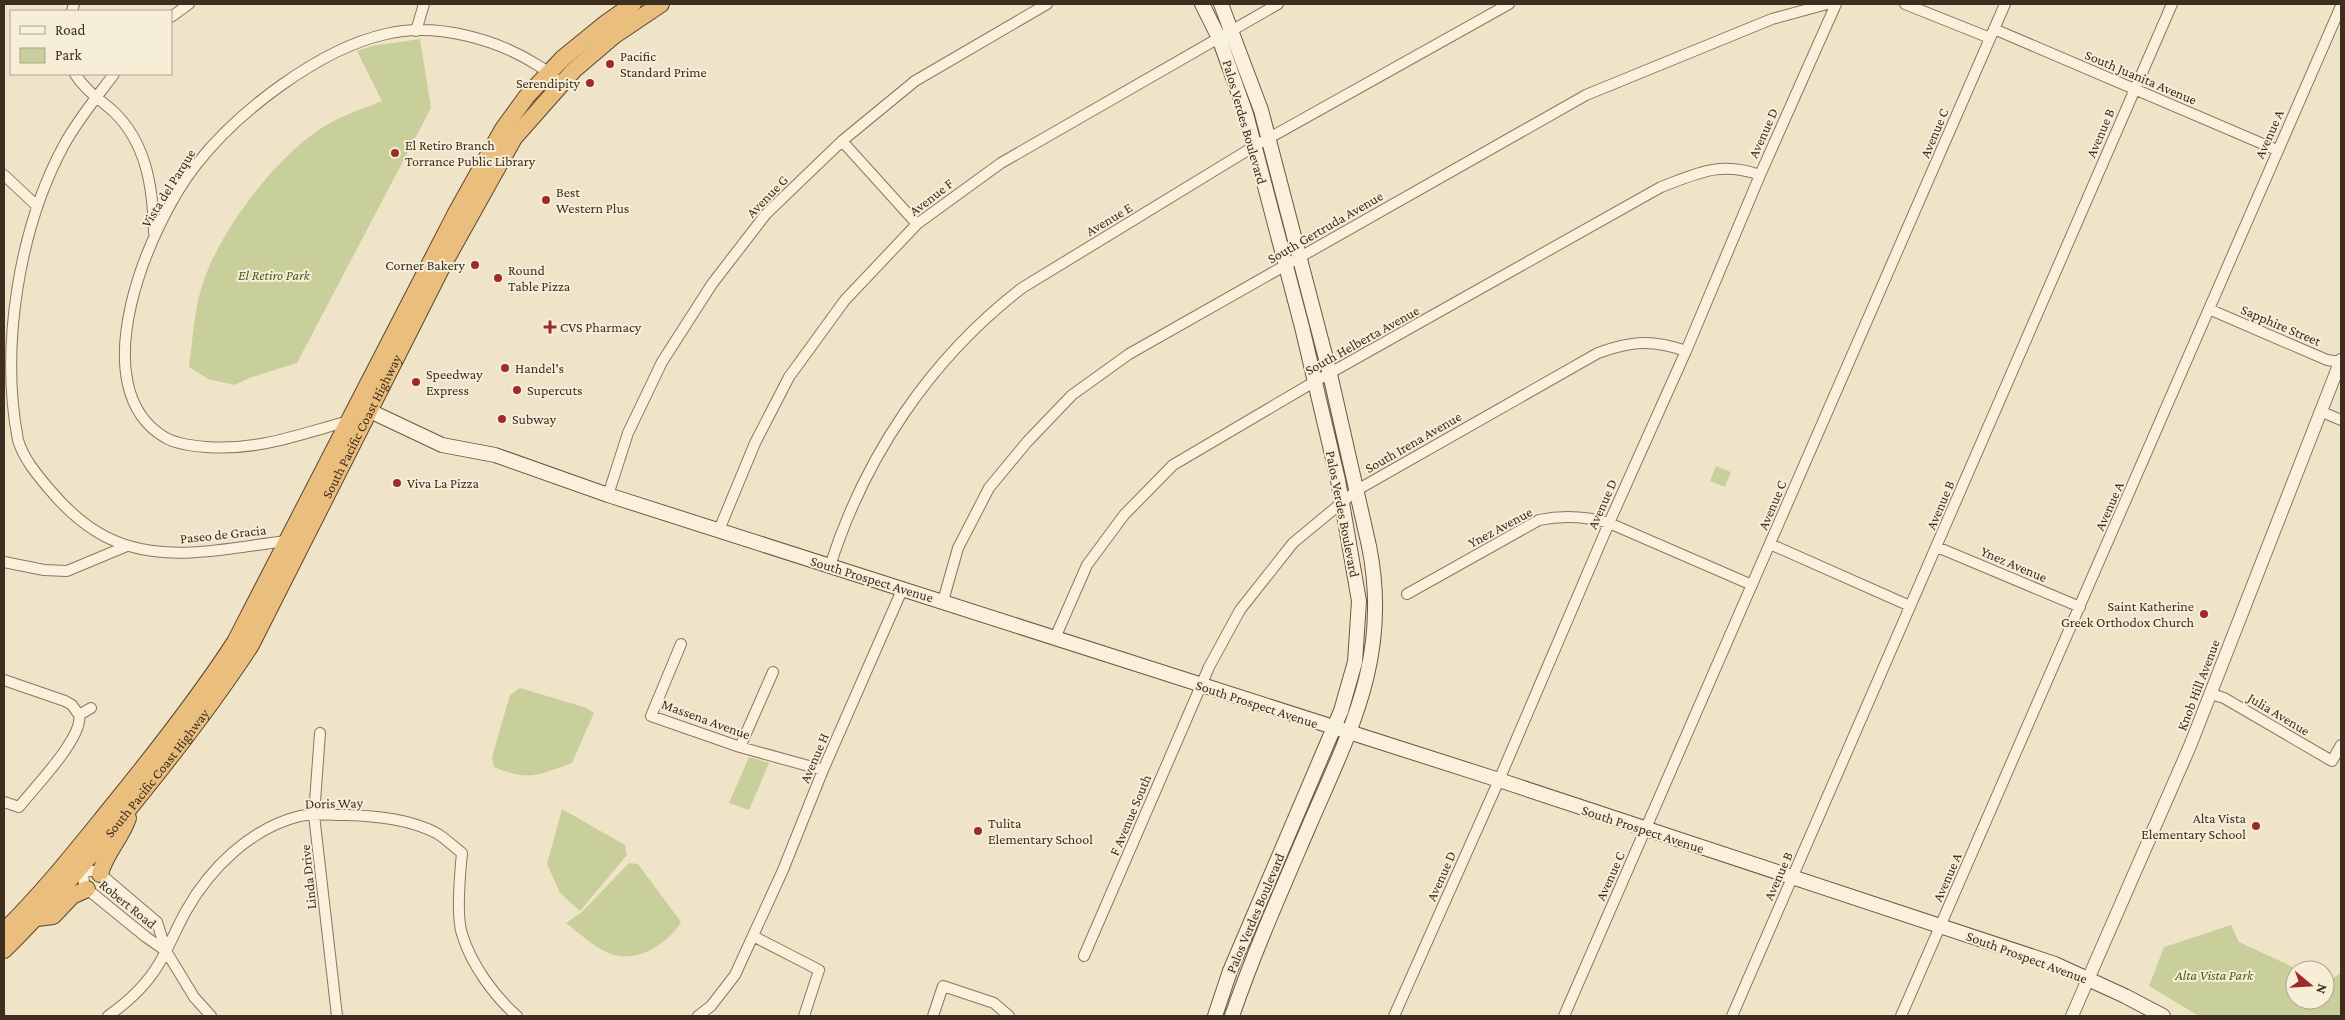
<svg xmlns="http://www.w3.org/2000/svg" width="2345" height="1020" viewBox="0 0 2345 1020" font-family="'Crimson Pro',serif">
<rect width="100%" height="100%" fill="#f0e4c8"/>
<!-- green -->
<path fill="#c9cf9b" d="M420 39 431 108 297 363 249 378 235 385 208 379 189 367C193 338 194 305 205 277 224 225 281 150 330 123 346 114 365 108 382 101L357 51 372 46Z
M1716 466 1731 472 1725 487 1710 481Z
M520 688 587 708 594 713 572 763C538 775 529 782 494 767L492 757 510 695Z
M749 757 769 763 749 810 729 803Z
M562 809 625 845 627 855 580 911 560 893 547 864Z
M629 863 638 864 681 922C669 943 637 964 611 954 595 948 580 934 566 923L582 912Z
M2231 925 2239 942 2299 970H2295V1000H2325V983L2341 973V1016H2199L2149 986 2164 947Z"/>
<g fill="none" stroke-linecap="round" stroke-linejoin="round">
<!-- minor casing -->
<g stroke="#8d765c" stroke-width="12">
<path id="minor" d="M1905 4 1990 38
M72 11 74 4
M171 17 189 4
M1994 29 2277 150
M416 31 424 4
M75 74C85 90 99 99 113 111 147 143 153 189 154 233
M114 74C97 97 78 119 64 145 19 228 0 347 18 440 23 458 38 476 50 490 71 515 97 537 129 546 179 561 235 547 286 541L290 543
M842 141 917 224
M4 175 37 206
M2211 310 2327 360 2341 362
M2320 411 2341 420
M349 421C300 434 258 451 206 447 193 446 177 444 166 438 79 388 150 223 196 165 237 112 319 49 386 34 436 22 497 39 539 66 547 71 554 78 561 84
M608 495 628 433 662 362 712 284 766 214 842 141 915 81 1047 4
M719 530 755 443 789 377 845 300 917 224 1001 163 1278 4
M1770 544 1910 606
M1937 547 2080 607
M4 562 44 570 67 571 127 546
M830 566C865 456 931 358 1022 288L1253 147 1509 4
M1407 594 1539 520C1563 515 1585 516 1609 523L1752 585
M943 601 958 548 989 488 1027 442 1072 395 1129 354 1586 95 1772 19 1827 4
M1055 638 1087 565 1124 515 1173 465 1314 382 1661 187C1698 173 1720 161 1760 175
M681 644 651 716 740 747 823 770
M4 680 65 701 72 705 79 715
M2211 694 2224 698 2332 761 2341 745
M320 733 314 815 337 1016
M740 747 773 672
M4 802 19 807C33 789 84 737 79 715L91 708
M77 865 83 871H97L157 922 166 951 194 997 211 1016
M83 871 84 885 87 889 146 937 166 951
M753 936 819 970 804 1016
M1084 956 1209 667 1240 610 1293 543 1357 490 1598 353C1631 341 1652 339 1686 351
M108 1016C128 1002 148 983 160 962 170 945 177 927 186 911 210 868 251 828 300 816 315 813 331 815 346 815 376 816 411 819 438 834 446 839 454 847 462 853 460 873 456 916 462 934 471 964 494 996 517 1016
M698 1016 711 1006 735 975 783 870 823 770 902 590
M933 1016 943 986 994 1003 1009 1016
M1394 1016 1499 780 1609 523 1686 351 1760 175 1836 4
M1564 1016 2005 4
M1732 1016 2172 4
M1901 1016 2341 6"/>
</g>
<!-- tertiary casing -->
<g stroke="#8d765c" stroke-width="14">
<path id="tertiary" d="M2072 1016 2190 746 2341 360"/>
</g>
<!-- secondary casing -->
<g stroke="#6f573f" stroke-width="16">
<path id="secondary" d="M1202 4 1219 38 1246 114 1302 327 1338 480 1359 601 1355 662 1341 711 1230 971 1215 1016
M1221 4 1261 110 1330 374 1369 546C1391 655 1351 729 1309 826 1282 889 1254 952 1232 1016
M361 415 370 411 442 445 495 455 608 495 1499 780 2055 964 2125 996 2163 1016"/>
</g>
<!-- trunk casing -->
<g stroke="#5b4430" stroke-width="18">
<g id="trunk">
<path d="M100 874C105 853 121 839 128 818"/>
<path d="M37 918 53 916 72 896 87 889"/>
<path d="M4 931C44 892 79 847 114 804 157 751 198 699 235 642L456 213 503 129 527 96 563 58 606 23 633 4"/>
<path id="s1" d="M4 950C47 908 85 863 123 816 168 761 212 705 251 645L443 265 514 138 574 70 615 35 661 4"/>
</g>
</g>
<!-- minor -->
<use href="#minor" stroke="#faf1dc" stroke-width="10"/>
<!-- tertiary -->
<use href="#tertiary" stroke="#faf1dc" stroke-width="12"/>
<!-- secondary -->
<use href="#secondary" stroke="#faf1dc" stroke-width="14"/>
<!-- trunk -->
<use href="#trunk" stroke="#eabe7c" stroke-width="16"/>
</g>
<!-- markers -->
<g fill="#9e2a2b" stroke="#f7eed8" stroke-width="2">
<circle cx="610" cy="64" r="5"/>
<circle cx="590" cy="83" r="5"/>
<circle cx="395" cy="153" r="5"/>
<circle cx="546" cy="200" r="5"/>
<circle cx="475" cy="265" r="5"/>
<circle cx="498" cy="278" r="5"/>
<path d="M547.5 319.5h5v5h5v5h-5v5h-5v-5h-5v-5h5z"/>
<circle cx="505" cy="368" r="5"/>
<circle cx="416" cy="382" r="5"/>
<circle cx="517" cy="390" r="5"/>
<circle cx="502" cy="419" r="5"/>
<circle cx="397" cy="483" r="5"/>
<circle cx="2204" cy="614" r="5"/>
<circle cx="2256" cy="826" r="5"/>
<circle cx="978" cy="831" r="5"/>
</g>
<g text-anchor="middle" stroke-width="4" stroke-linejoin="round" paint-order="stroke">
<!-- poi labels -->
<g font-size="14" fill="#3d2e20" stroke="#f7eed8" text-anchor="start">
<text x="620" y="61">Pacific<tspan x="620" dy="16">Standard Prime</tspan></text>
<text x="580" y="88" text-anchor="end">Serendipity</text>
<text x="405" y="150">El Retiro Branch<tspan x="405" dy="16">Torrance Public Library</tspan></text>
<text x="556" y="197">Best<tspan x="556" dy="16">Western Plus</tspan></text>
<text x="465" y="270" text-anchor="end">Corner Bakery</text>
<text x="508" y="275">Round<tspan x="508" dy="16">Table Pizza</tspan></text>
<text x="560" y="332">CVS Pharmacy</text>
<text x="515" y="373">Handel's</text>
<text x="426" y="379">Speedway<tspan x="426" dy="16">Express</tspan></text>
<text x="527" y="395">Supercuts</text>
<text x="512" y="424">Subway</text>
<text x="407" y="488">Viva La Pizza</text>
<text x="2194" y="611" text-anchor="end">Saint Katherine<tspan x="2194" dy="16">Greek Orthodox Church</tspan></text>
<text x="2246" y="823" text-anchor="end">Alta Vista<tspan x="2246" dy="16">Elementary School</tspan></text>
<text x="988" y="828">Tulita<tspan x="988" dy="16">Elementary School</tspan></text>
</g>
<!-- street labels -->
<g font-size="14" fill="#3d2e20" stroke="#f7eed8">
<text transform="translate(2141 77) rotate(23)" y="5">South Juanita Avenue</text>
<text transform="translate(1245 122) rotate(74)" y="5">Palos Verdes Boulevard</text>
<text transform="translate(1763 133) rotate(-66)" y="5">Avenue D</text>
<text transform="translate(1934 133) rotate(-67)" y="5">Avenue C</text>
<text transform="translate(2100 133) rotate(-67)" y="5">Avenue B</text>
<text transform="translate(2269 134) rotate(-66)" y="5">Avenue A</text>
<text transform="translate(168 188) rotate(-58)" y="5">Vista del Parque</text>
<text transform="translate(767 196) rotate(-46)" y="5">Avenue G</text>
<text transform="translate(931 197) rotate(-38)" y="5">Avenue F</text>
<text transform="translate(1109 219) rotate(-31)" y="5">Avenue E</text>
<text transform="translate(1325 227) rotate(-30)" y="5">South Gertruda Avenue</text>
<text transform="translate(2281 325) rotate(23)" y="5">Sapphire Street</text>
<text transform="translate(1362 340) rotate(-29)" y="5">South Helberta Avenue</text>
<text dy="5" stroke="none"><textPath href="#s1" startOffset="638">South Pacific Coast Highway</textPath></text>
<text transform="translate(1413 442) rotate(-30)" y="5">South Irena Avenue</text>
<text transform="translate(1602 504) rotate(-66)" y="5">Avenue D</text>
<text transform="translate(1772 505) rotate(-67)" y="5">Avenue C</text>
<text transform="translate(1940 505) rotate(-67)" y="5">Avenue B</text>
<text transform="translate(2109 506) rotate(-66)" y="5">Avenue A</text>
<text transform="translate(1343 514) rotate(79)" y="5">Palos Verdes Boulevard</text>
<text transform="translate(1500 527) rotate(-28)" y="5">Ynez Avenue</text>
<text transform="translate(223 534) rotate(-6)" y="5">Paseo de Gracia</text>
<text transform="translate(2014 564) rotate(23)" y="5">Ynez Avenue</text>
<text transform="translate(872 579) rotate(17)" y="5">South Prospect Avenue</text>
<text transform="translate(2198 685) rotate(-69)" y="5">Knob Hill Avenue</text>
<text transform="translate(1257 704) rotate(18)" y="5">South Prospect Avenue</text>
<text transform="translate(2279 714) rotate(31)" y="5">Julia Avenue</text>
<text transform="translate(706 719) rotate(20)" y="5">Massena Avenue</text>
<text transform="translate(814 758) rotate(-67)" y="5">Avenue H</text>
<text dy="5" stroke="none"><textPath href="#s1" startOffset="234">South Pacific Coast Highway</textPath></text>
<text transform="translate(334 803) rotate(-1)" y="5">Doris Way</text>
<text transform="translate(1130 815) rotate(-67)" y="5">F Avenue South</text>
<text transform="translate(1643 829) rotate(18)" y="5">South Prospect Avenue</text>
<text transform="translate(1441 876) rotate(-66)" y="5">Avenue D</text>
<text transform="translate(1610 876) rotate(-66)" y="5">Avenue C</text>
<text transform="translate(1778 876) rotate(-66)" y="5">Avenue B</text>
<text transform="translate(308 877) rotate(-96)" y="5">Linda Drive</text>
<text transform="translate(1947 877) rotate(-66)" y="5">Avenue A</text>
<text transform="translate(128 904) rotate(39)" y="5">Robert Road</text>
<text transform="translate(1255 913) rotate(-67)" y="5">Palos Verdes Boulevard</text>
<text transform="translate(2027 957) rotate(20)" y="5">South Prospect Avenue</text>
</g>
<!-- park labels -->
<g font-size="14" font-style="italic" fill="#4d5a26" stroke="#f7eed8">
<text x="274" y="280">El Retiro Park</text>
<text x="2214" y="980">Alta Vista Park</text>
</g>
</g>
<!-- border -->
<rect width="2345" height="1020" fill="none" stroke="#3d2e20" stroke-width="10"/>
<!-- legend -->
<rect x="10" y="10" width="162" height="65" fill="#f7eed8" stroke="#ada18e"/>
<rect x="20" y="26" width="25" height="8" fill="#faf1dc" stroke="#ada18e"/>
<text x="55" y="35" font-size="15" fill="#3d2e20">Road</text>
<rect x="20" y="48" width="25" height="15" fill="#c9cf9b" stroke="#ada18e"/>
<text x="55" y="60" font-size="15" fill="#3d2e20">Park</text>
<!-- north arrow -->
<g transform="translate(2310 985) rotate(108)"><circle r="24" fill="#f7eed8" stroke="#ada18e"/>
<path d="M0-4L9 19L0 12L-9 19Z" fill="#9e2a2b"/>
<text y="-8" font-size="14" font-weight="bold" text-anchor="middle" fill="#3d2e20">N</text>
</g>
</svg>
